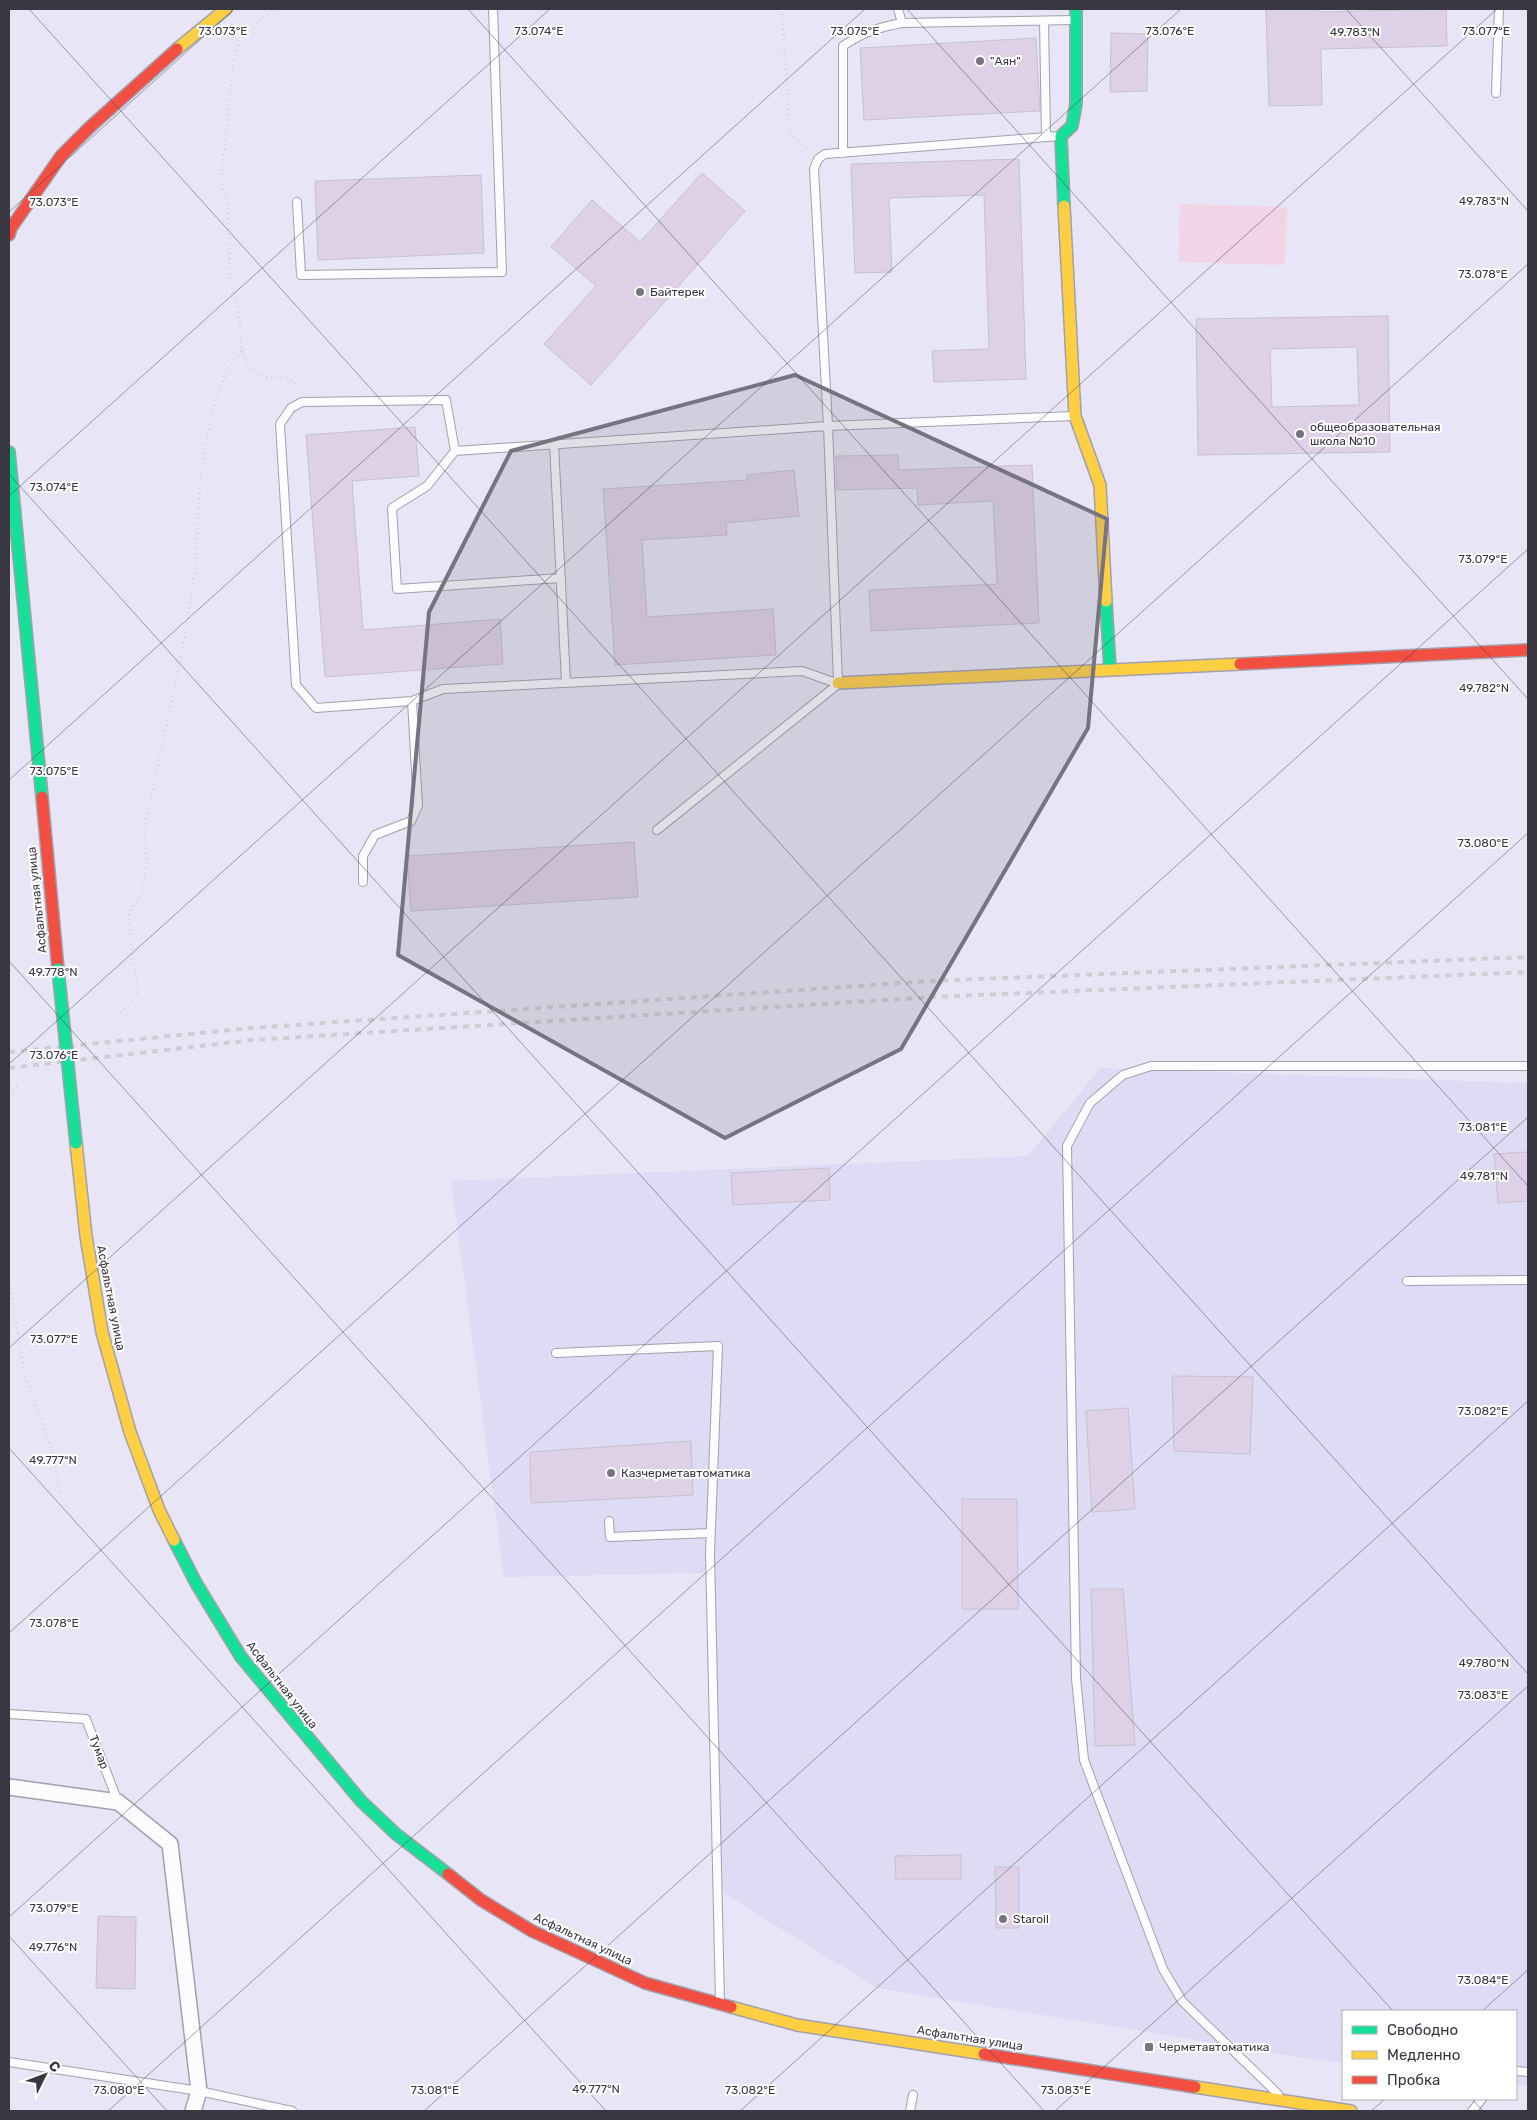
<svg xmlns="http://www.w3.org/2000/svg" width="1537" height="2120" viewBox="0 0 1537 2120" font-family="Rubik,sans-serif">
<rect width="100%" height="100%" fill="#e8e6f6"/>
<!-- built -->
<path fill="#dedbf5" d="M1100 1068 1528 1083V2086L1516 2085V2011H1343V2063L1298 2057 877 1988 718 1890 709 1573 504 1577 451 1181 1028 1156Z"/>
<!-- green -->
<path fill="#f1d4e6" d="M1180 204 1287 207 1285 265 1178 262Z"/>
<!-- building -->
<path fill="#ded1e7" stroke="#c6c2cd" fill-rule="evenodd" d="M1266 9H1320V12L1446 9 1447 46 1321 49 1322 105 1269 106Z
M1111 33 1148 34 1147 91 1110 92Z
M1036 38 1040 111 864 120 860 48Z
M1019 159 1026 379 934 382 932 351 989 349 984 195 889 198 892 272 855 273 851 164Z
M702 173 745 211 591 385 544 344 596 286 551 247 592 200 640 242Z
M481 175 484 253 318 260 315 181Z
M1388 316 1390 452 1198 455 1196 319ZM1357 347 1359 405 1272 407 1270 349Z
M415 427 419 476 352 481 363 630 500 619 503 664 325 677 306 435Z
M898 455 899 470 1032 465 1039 623 871 631 869 590 997 584 993 501 918 505 917 488 837 490 836 456Z
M794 470 799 516 726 523 727 535 642 540 647 617 773 609 776 655 615 665 603 489 747 480 746 475Z
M634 842 638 897 411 911 407 856Z
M1528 1152V1201L1498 1203 1494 1154Z
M829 1168 830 1200 733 1205 731 1173Z
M1172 1376 1253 1377 1250 1454 1174 1451Z
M1128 1408 1135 1509 1092 1512 1086 1411Z
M691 1441 693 1495 531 1503 530 1452Z
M962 1499H1017L1018 1609H962Z
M1091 1589H1123L1135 1745 1095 1746Z
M961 1855V1879H896L895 1856Z
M995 1867H1019V1928H996Z
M98 1916 136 1917 135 1989 96 1988Z"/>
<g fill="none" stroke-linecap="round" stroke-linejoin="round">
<!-- lane casing -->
<g stroke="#a2a0ac" stroke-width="10">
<path id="lane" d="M898 9 902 23 1075 20
M1044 21 1046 137
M1496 93 1499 9
M843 153V46C862 33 879 27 902 23
M297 202 301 275 502 272 493 9
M554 444 566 682
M455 451 427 486 392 508 397 589 561 578
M838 681 828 426 814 169 818 159 825 154 1060 136
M836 683 802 671 443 689 412 701 316 708 296 685 280 424 291 408 302 402 446 400 455 451 828 426 1073 416
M657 830 837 685
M363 882V856L375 835 411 821 418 806 412 701
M1407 1281 1528 1280
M556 1353 718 1346 710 1553 720 2002
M609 1521 610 1537 710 1533
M9 1714 86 1719 118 1802
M9 2062 199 2091 292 2111
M1516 2071 1528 2072
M1278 2094 1182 2001 1163 1969 1084 1760 1076 1678 1067 1146 1090 1103 1123 1075 1151 1066H1528
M910 2111 913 2095
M1472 2111 1482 2099"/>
</g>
<!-- street casing -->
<g stroke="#a2a0ac" stroke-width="18">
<path id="street" d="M9 1787 118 1802 170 1844 199 2091 193 2111"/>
</g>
<!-- fast casing -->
<g stroke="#a2a0ac" stroke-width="14">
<path id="fast" d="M1064 206 1061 136 1072 126 1076 104V9
M9 452 42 797
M1106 601 1110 670
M174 1540 196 1583 241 1657 361 1801 396 1834 448 1874"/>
</g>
<!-- slow casing -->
<g stroke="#a2a0ac" stroke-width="14">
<path id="slow" d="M177 49 226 9
M1064 206 1075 416 1100 485 1106 601
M838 683 1240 664
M76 1143 86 1236 102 1332 130 1432 159 1510 174 1540
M731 2007 797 2025 984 2054
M1195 2087 1351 2111"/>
</g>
<!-- jam casing -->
<g stroke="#a2a0ac" stroke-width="14">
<path id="jam" d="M9 235 11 228 61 156 90 127 177 49
M1240 664 1528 650
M42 797 58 969
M448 1874 481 1900 532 1931 645 1983 731 2007
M984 2054 1195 2087"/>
</g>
<!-- path -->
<path stroke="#d5d5d9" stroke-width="3" stroke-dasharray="1 4" stroke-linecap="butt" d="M782 9 790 133 808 150
M242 350 249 370 269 378H288L302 389
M121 1013 138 993 130 936 129 915 143 890 147 859 144 832 184 642 195 569 200 484 206 442 215 401 228 369 242 350 238 304 230 280 228 207 221 181 234 60 239 40 260 19 276 9
M9 1094 20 1084
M9 1283 25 1376 52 1450 60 1494"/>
<!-- lane -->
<use href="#lane" stroke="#fcfbfe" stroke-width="8"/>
<!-- street -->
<use href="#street" stroke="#fcfbfe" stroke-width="15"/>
<!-- fast -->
<use href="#fast" stroke="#16e098" stroke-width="11"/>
<!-- slow -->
<use href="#slow" stroke="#ffcf43" stroke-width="11"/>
<!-- jam -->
<use href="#jam" stroke="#f24e42" stroke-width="11"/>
<!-- rail -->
<path stroke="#cecdd2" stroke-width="4" stroke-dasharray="6 6" stroke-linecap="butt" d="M9 1052 251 1028 929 981 1528 957
M9 1068 252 1040 932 997 1528 972"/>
<!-- fast-bridge casing -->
<g stroke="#a2a0ac" stroke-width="14" stroke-linecap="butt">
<path id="fast-bridge" d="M58 969 76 1143"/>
</g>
<!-- fast-bridge -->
<use href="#fast-bridge" stroke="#16e098" stroke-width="11"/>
</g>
<!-- marked area -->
<path fill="#767481" fill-opacity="0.2" stroke="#767481" stroke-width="4" stroke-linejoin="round" d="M795 375 1107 519 1088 728 901 1049 725 1138 398 955 429 612 511 451Z"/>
<!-- ticks -->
<path fill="none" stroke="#383742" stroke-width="1" stroke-opacity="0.45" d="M29 9 1528 1674M468 9 1528 1186M907 9 1528 699M1346 9 1528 211M9 212 234 9M9 474 1393 2011M9 496 550 9M9 780 865 9M9 961 1044 2111M9 1064 1181 9M9 1348 1497 9M9 1448 606 2111M9 1633 1528 264M9 1917 1528 549M9 1936 167 2111M1482 2011 1528 1970M1472 2099 1483 2111M108 2111 1528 833M424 2111 1528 1117M740 2111 1528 1401M1055 2111 1528 1686M1371 2111 1385 2099"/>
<!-- markers -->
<g fill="#767481" stroke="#fff" stroke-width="2">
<circle cx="980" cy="61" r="5"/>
<circle cx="640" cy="292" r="5"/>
<circle cx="1300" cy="434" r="5"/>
<circle cx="611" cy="1473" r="5"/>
<circle cx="1003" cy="1919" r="5"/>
<rect x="1144" y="2042" width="10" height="10" rx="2.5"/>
</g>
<g text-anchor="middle" stroke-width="4" stroke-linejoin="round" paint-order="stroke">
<!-- poi labels -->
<g font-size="12" fill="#383742" stroke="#fff" text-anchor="start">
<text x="990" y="65">"Аян"</text>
<text x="650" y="296">Байтерек</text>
<text x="1310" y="431">общеобразовательная<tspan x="1310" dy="14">школа №10</tspan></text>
<text x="621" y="1477">Казчерметавтоматика</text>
<text x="1013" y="1923">Staroil</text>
<text x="1159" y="2051">Черметавтоматика</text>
</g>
<!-- street labels -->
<g font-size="12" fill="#383742" stroke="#fff">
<text transform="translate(37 900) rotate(-96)" y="4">Асфальтная улица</text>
<text transform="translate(111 1298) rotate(79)" y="4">Асфальтная улица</text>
<text transform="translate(282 1685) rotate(52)" y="4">Асфальтная улица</text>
<text transform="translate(99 1752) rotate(69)" y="4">Тумар</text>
<text transform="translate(583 1939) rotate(25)" y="4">Асфальтная улица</text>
<text transform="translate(970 2038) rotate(9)" y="4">Асфальтная улица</text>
</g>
</g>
<g font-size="12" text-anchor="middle" fill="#383742" stroke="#fff" stroke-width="4" stroke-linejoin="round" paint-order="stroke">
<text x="1170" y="35">73.076°E</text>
<text x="223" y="35">73.073°E</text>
<text x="539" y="35">73.074°E</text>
<text x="855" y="35">73.075°E</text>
<text x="1486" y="35">73.077°E</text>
<text x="1355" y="36">49.783°N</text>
<text x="1484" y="205">49.783°N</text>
<text x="54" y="206">73.073°E</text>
<text x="1483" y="278">73.078°E</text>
<text x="54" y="491">73.074°E</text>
<text x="1483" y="563">73.079°E</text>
<text x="1484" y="692">49.782°N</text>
<text x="54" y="775">73.075°E</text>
<text x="1483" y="847">73.080°E</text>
<text x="53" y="976">49.778°N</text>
<text x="54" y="1059">73.076°E</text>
<text x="1483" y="1131">73.081°E</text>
<text x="1484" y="1180">49.781°N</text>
<text x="54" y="1343">73.077°E</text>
<text x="1483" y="1415">73.082°E</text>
<text x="53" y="1464">49.777°N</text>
<text x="54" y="1627">73.078°E</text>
<text x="1484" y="1667">49.780°N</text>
<text x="1483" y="1699">73.083°E</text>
<text x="54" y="1912">73.079°E</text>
<text x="53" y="1951">49.776°N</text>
<text x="1483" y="1984">73.084°E</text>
<text x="596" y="2093">49.777°N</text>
<text x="119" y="2094">73.080°E</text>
<text x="435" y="2094">73.081°E</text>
<text x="750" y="2094">73.082°E</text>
<text x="1066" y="2094">73.083°E</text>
</g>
<!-- border -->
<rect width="1537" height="2120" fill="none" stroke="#383742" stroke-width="20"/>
<!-- legend -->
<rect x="1342" y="2010" width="175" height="90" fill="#ffffff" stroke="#afafb3"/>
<rect x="1352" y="2026" width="25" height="8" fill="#16e098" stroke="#afafb3"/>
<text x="1387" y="2035" font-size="15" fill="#383742">Свободно</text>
<rect x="1352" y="2051" width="25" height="8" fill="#ffcf43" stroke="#afafb3"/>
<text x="1387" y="2060" font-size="15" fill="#383742">Медленно</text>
<rect x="1352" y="2076" width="25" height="8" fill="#f24e42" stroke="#afafb3"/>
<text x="1387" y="2085" font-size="15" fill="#383742">Пробка</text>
<!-- north arrow -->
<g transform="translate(45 2075) rotate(48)" stroke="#ffffff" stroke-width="4" paint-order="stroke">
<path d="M0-4L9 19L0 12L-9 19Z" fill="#383742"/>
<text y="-8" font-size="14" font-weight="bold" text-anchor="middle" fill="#383742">С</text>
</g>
</svg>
